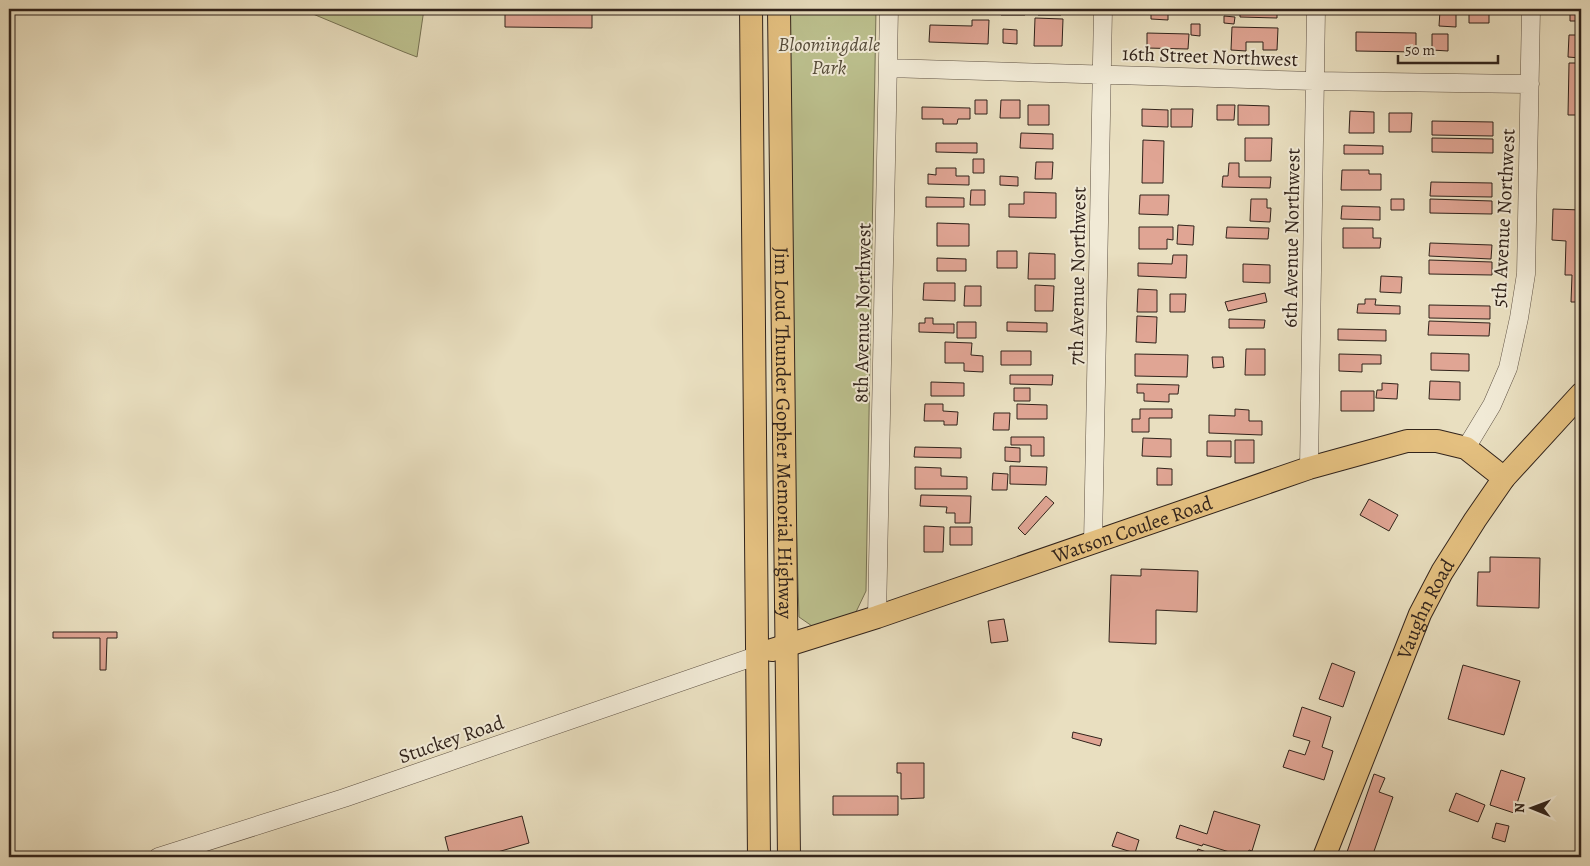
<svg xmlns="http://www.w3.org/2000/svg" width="1590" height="866" viewBox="0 0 1590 866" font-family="Alegreya,serif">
<rect width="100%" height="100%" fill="#e9dfc0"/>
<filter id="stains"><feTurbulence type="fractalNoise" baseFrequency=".004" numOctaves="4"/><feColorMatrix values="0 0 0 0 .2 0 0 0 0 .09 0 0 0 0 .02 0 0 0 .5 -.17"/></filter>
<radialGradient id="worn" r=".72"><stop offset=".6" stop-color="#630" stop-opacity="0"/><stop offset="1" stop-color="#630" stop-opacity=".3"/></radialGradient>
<!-- green -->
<path fill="#bcc08e" stroke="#767254" d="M301 9H424L417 57 404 52Z
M781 9H876L866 591 856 612 812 626 799 617Z"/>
<!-- building -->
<path fill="#e0a594" stroke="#31231b" d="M505 9H592V28L505 27Z
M935 9H976V12L935 11Z
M1001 9H1026L1025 15H1001Z
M1038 9H1061V15H1038Z
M1151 9H1179V12H1168V20L1151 19Z
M1182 9H1201L1200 12 1182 11Z
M1240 9H1277V18L1240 17Z
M1469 9H1489V23H1469Z
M1570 9H1581V29H1578L1579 21H1570Z
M1440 11H1456V27L1439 26Z
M1224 16 1235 17 1234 24 1224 23Z
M1035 18 1063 19 1062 46H1034Z
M972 20H989L988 44 929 42 930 25 972 26Z
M1191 24H1200V36L1191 35Z
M1232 27 1278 28 1277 50H1263V42H1246V51L1231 50Z
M1003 29 1017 30V44L1003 43Z
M1356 32 1416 33V52L1356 51Z
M1147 33 1189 34 1188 49 1147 48Z
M1432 34H1448V51L1432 50Z
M1569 35H1581V58L1568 57Z
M1569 63H1581V115H1568Z
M975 100H987V114H975Z
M1001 100H1020V118H1000Z
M1028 105H1049V125H1028Z
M1217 105H1235L1234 120H1217Z
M1238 105 1269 106V125H1238Z
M922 107 970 108V119H958L957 124H943V119H922Z
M1142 109 1168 110V127L1142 126Z
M1171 109H1193L1192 127H1171Z
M1350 111 1374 112V133H1349Z
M1389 113H1412L1411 132H1389Z
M1432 121 1493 122V136L1432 135Z
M1021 133 1053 134V149L1020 148Z
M1245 138H1272L1271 161H1245Z
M1432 138 1493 139V153L1432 152Z
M1143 140 1164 141 1163 183H1142Z
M936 143H977V153L936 152Z
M1344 145 1383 146V154H1344Z
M973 159H984V173H973Z
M1036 162H1053L1052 179H1035Z
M1229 163H1239V177H1271L1270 188 1222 187 1223 176H1228Z
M936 168H956V176H969V185L928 184V174L936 175Z
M1342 170H1369V174H1381V190H1341Z
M1000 176 1018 177V186L1000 185Z
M1431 182 1492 183V197L1430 196Z
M971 190H985V205H970Z
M1024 192 1056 193V218L1009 217V204H1024Z
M1140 195H1169L1168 215 1139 214Z
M926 197 964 198V207H926Z
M1251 199H1267V208H1271L1270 222 1250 221Z
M1391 199H1404V210H1391Z
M1430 199 1492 201V214L1430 213Z
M1342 206 1380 207V220L1341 219Z
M1553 209 1581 210V302H1571L1572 275H1565L1566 241 1552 240Z
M937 223 969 224V246H937Z
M1178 225 1194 226 1193 245 1177 244Z
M1139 227H1173V240L1167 239V249H1139Z
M1227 227 1269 228 1268 239 1226 238Z
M1343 228H1373V238H1381L1380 248H1343Z
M1430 243 1492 245 1491 259 1429 256Z
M997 251H1017V268H997Z
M1029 253 1055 254V279H1028Z
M1173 255H1187L1186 278 1138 276V263L1172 264Z
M937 258 966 259V271H937Z
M1429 260 1492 262V275L1429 274Z
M1243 264 1270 265V283L1243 282Z
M1381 276 1402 277 1401 293 1380 292Z
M924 283H955V301L923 300Z
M1035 285 1054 286 1053 311H1035Z
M965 286H981V306H964Z
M1138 289 1157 290V312H1137Z
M1265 293 1267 302 1228 311 1225 302Z
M1170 294H1186L1185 312H1170Z
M1365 299H1376L1375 305 1400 306V314L1357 313 1358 304H1365Z
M1429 305 1490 306V319L1429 318Z
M1137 316 1157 317 1156 343 1136 342Z
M925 318H933V324H954V333L919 332V323H925Z
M1229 319 1265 320 1264 328H1229Z
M1429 321 1490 323 1489 336 1428 335Z
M957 322H976V338H957Z
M1007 322 1047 323V332L1007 331Z
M1338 329 1386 330V341L1338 340Z
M945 342 972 343 971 355 983 356V372L964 371V363H945Z
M1246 349H1265V375H1245Z
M1001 351H1031V365H1001Z
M1431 353 1469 354V371L1431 370Z
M1135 354 1188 355 1187 377 1135 376Z
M1339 354 1381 355V364H1362V372L1339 371Z
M1212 357H1223L1224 367 1213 368Z
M1010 375H1053L1052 385 1010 384Z
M1430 381 1460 382V400L1429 399Z
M931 382 964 383V396H931Z
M1382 383 1398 384 1397 399 1376 398 1377 390H1382Z
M1137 384 1179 385 1178 394H1169V402L1144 401V393H1137Z
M1014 388H1030V401H1014Z
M1341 391H1374V411H1341Z
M925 404H943V411L958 412 957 425H944V421H924Z
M1017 404 1047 405V419H1017Z
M1140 409H1172V418H1149V432H1132V419H1140Z
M1235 409 1249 410V421H1262V435L1209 433V415L1235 416Z
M994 413H1010L1009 430H993Z
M1011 437H1044V456H1031V445H1011Z
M1143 438 1171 439V457L1142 456Z
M1235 440H1254V463H1235Z
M1207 441H1231V457L1207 456Z
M915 447 961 448V458L914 457Z
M1005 447 1020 448V462L1005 461Z
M1010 466 1047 467 1046 485 1010 484Z
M915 467 941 468V476L967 477V489H915Z
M1157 468 1172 469V485H1157Z
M993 473 1008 474 1007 490H992Z
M921 495 971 496 970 523H955V513H946L947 507 920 506Z
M1046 496 1054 503 1025 535 1018 528Z
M1369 499 1398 515 1389 531 1360 515Z
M924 526 944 527 943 552H924Z
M950 527H972V545H950Z
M1490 557 1540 558 1539 608 1477 606 1478 572H1490Z
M1141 569 1198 571 1197 612 1156 610V644L1109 642 1111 575 1141 576Z
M1004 619 1008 641 991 643 988 621Z
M53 632H117V638H107L106 670H100V638H53Z
M1332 663 1355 672 1343 707 1319 699Z
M1463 665 1520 681 1504 735 1448 719Z
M1302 707 1331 717 1322 747 1333 751 1324 780 1283 767 1289 750 1305 755 1310 741 1293 736Z
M1073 732 1102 739 1100 746 1072 738Z
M897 763H924V798L901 799V773H897Z
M1501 770 1525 778 1514 813 1490 805Z
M1374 774 1385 778 1379 792 1393 797 1372 857H1361L1347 852Z
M1456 793 1485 805 1478 822 1449 811Z
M833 796H898V815H833Z
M1214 811 1260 825 1252 851 1249 850 1246 857 1203 844 1202 846 1176 838 1180 825 1207 834Z
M522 816 529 843 487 855 488 856 484 857H450L445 837Z
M1496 823 1509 826 1505 842 1492 838Z
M1117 832 1139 840 1135 853 1112 846Z
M1198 849 1220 857H1195Z"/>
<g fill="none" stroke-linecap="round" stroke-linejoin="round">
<!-- minor casing -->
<g stroke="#5f5244" stroke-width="19">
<path id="minor" d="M888 68 1314 81 1530 84
M1466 448 1492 405 1508 368 1519 318 1526 274 1531 9
M1309 468 1316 9
M1093 543 1103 9
M877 617 889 9
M158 857 344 798 756 656"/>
</g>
<!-- major casing -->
<g stroke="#31231b" stroke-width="24">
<g id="major">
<path d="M751 9 759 857"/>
<path id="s1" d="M779 9 789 857"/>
<path id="s2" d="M772 650 877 617 1309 468 1407 441H1437L1466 448 1504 478"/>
<path id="s3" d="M1324 857 1420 614 1442 572 1475 520 1504 478 1581 394"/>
</g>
</g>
<!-- minor -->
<use href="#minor" stroke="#f1ead6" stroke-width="18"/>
<!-- major -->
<use href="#major" stroke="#e4c080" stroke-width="22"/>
</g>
<g text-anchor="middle" stroke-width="4" stroke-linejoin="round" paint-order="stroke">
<!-- park labels -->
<g font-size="20" font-style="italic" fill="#544a38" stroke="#f1ead6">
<text x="829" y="51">Bloomingdale<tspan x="829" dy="23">Park</tspan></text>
</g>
<!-- street labels -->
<g font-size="20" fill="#31231b" stroke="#f1ead6">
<text transform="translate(1210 56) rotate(2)" y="7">16th Street Northwest</text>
<text transform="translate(1503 218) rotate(-87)" y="7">5th Avenue Northwest</text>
<text transform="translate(1291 238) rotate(-89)" y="7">6th Avenue Northwest</text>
<text transform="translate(1077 276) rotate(-89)" y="7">7th Avenue Northwest</text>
<text transform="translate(862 313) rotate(-89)" y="7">8th Avenue Northwest</text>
<text dy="7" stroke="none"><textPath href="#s1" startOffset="424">Jim Loud Thunder Gopher Memorial Highway</textPath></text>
<text dy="7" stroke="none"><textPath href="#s2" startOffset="380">Watson Coulee Road</textPath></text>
<text dy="7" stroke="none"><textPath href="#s3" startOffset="268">Vaughn Road</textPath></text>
<text transform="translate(451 739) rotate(-19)" y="7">Stuckey Road</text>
</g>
</g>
<!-- margin -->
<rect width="1590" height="866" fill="none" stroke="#e9dfc0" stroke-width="30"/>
<rect x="10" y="10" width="1570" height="846" fill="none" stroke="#31231b" stroke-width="2.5"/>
<rect x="15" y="15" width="1560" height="836" fill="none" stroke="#31231b"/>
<!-- north arrow -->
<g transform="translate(1532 808) rotate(271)" stroke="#f1ead6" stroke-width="4" paint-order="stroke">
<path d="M0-4L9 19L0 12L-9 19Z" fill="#31231b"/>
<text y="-8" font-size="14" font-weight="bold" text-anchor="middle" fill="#31231b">N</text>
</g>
<!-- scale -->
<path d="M1398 55v8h100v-8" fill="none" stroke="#31231b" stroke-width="2.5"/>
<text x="1405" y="55" font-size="15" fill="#31231b" stroke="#f1ead6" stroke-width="4" paint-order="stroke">50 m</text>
<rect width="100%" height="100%" filter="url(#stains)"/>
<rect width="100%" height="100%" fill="url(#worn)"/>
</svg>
